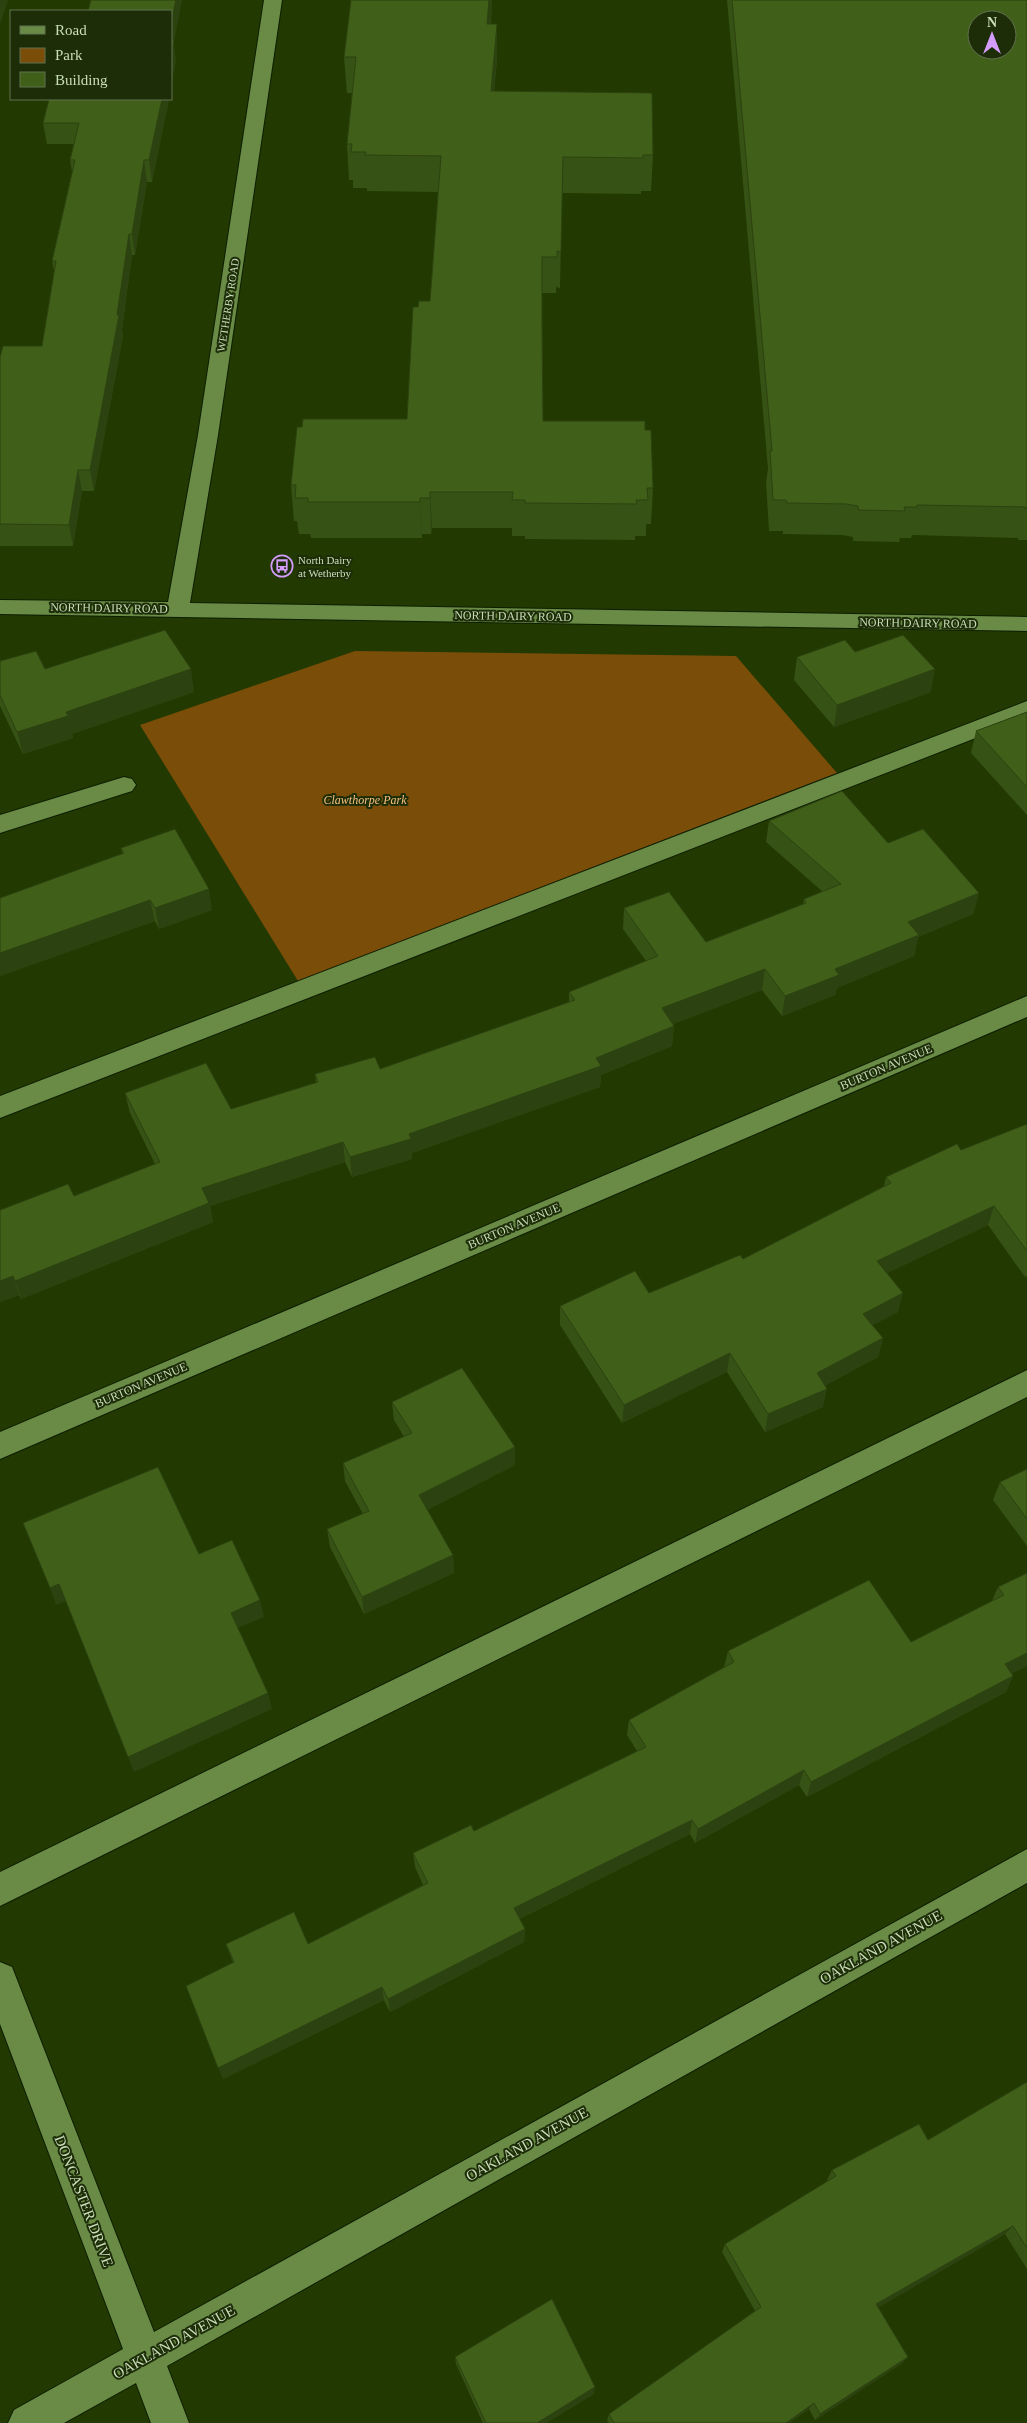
<svg xmlns="http://www.w3.org/2000/svg" width="1027" height="2423" viewBox="0 0 1027 2423" font-family="Georgia,serif">
<rect width="100%" height="100%" fill="#223901"/>
<!-- green -->
<path fill="#7a4d09" d="M355 651 736 656 837 773 298 981 140 725Z"/>
<g fill="none" stroke-linecap="round" stroke-linejoin="round">
<!-- minor casing -->
<g stroke="#0e1e00" stroke-width="2">
<path id="minor" d="M264 0H282L218 435 190 603 1027 617V631L0 614V600L168 602 198 435Z
M1027 701V718L0 1118V1096Z
M124 777 132 779 136 785 132 791 0 833V815Z
M1027 996V1017L0 1459V1432Z
M1027 1370V1397L0 1906V1872Z
M1027 1849V1883L167 2366 189 2423H151L136 2383 64 2423H8L14 2410 123 2349 0 2024V1962L12 1967 154 2332Z"/>
</g>
<!-- minor -->
<use href="#minor" fill="#698b46" fill-rule="evenodd"/>
</g>
<!-- wall -->
<path fill="#375215" d="M351 0H492L491 24H497V60L494 91 653 155 651 191H641V194L562 193 560 288 556 287V293H542L543 421 645 430 653 488 651 524H646V536H635V540L525 539V536H512V528H432L431 534H422V538H311L310 534H299L297 521H294L291 485 407 419 418 307 430 301 438 192 367 191V188H353V180H349L347 144 352 93H347L344 57Z
M727 0H1027V540H1018V538L912 535 911 538H900L899 542 853 541V537L842 535 783 534V531H769L766 482 768 469Z
M169 99 152 182H147L135 255H132L122 330 123 336 94 491H82L73 546H0V357L42 346 54 271 52 261 72 172 70 160 74 144H47L43 123Z
M855 652 931 692 834 727 794 680 797 657Z
M0 661 45 669 194 692 72 734 73 738 23 754 0 706Z
M1027 712V815L971 753 976 731Z
M769 821 888 843 979 893 973 914 918 937 914 956 837 988 835 995 782 1016 762 990 673 1024 674 1026 672 1046 601 1075 600 1087 412 1153V1159L352 1177 345 1162 210 1206 213 1222 21 1299 19 1295 0 1302V1210L74 1196 155 1164 130 1113 125 1093 231 1109 316 1083 315 1074 380 1069 569 1002V992L646 961 623 929 624 908 706 942 803 904 804 899 823 892 766 842Z
M121 848 212 910 159 929 155 921 0 976V898L122 854Z
M1027 1124V1276L1025 1277 988 1225 887 1273 898 1312 872 1325 883 1338 878 1357 824 1386 823 1407 765 1432 727 1372 622 1423 560 1325V1306L649 1293 743 1259 884 1186 886 1177 961 1150Z
M392 1402 515 1465 427 1510 453 1555 454 1573 364 1614 330 1547 327 1529 363 1514 345 1481 343 1463 404 1437 394 1420Z
M1027 1469V1546L993 1500 1000 1482Z
M1027 1573V1666L1012 1673 1013 1676 1006 1692 807 1797 799 1785 695 1843 690 1834 519 1919 525 1929 524 1942 390 2012 384 2000 223 2079 233 1963 226 1944H308L423 1885 415 1867 413 1853 474 1831 637 1751 627 1735 629 1720 724 1667 728 1651 911 1642 992 1601 998 1587Z
M1027 2082V2269L1005 2234 878 2307 908 2357 901 2364 815 2420 809 2409 789 2423H609L607 2420 609 2414 755 2311 722 2252 725 2244 828 2181 827 2180 832 2170 928 2140Z
M455 2357 594 2394 546 2423H483L456 2364Z"/>
<!-- shaded-wall -->
<path fill="#2d4211" d="M0 0H8L0 25Z
M176 0H182L174 43 176 61 171 86V23Z
M489 0H492V7L487 59V24Z
M497 24V60L491 126V91Z
M162 99H169L152 182 149 160Z
M144 160 147 182 135 255 132 234Z
M129 234 132 255 122 330 123 336 94 491 90 470 117 315Z
M78 470 82 491 73 546 69 525Z
M430 492 432 528 431 534 430 498Z
M420 498 422 534V538L420 502Z
M191 669 194 692 72 734 73 738 23 754 17 732 66 712Z
M935 669 931 692 834 727 837 705Z
M209 889 212 910 159 929 155 908Z
M979 893 973 914 918 937 914 956 837 988 835 995 782 1016 785 996 908 922Z
M150 900 155 921 0 976V953Z
M765 969 762 990 660 1029 662 1008Z
M674 1026 672 1046 601 1075 600 1087 412 1153V1159L352 1177 350 1157Z
M343 1142 345 1162 210 1206 213 1222 21 1299 15 1281 202 1188Z
M994 1206 988 1225 873 1280 877 1261Z
M13 1276 19 1295 0 1302V1281Z
M903 1293 898 1312 858 1333 863 1314Z
M883 1338 878 1357 813 1392 817 1373Z
M730 1353 727 1372 622 1423 624 1405Z
M827 1389 823 1407 765 1432 768 1414Z
M515 1447V1465L421 1513 419 1495Z
M453 1555 454 1573 364 1614 362 1597Z
M59 1584 66 1601 56 1605 50 1588Z
M260 1600 264 1617 235 1629 231 1613Z
M1027 1653V1666L998 1680 1005 1664Z
M1013 1676 1006 1692 807 1797 811 1782Z
M268 1693 272 1709 134 1772 128 1757Z
M804 1770 799 1785 695 1843 698 1829Z
M692 1820 690 1834 514 1921V1908Z
M525 1929 524 1942 390 2012 388 1999Z
M382 1987 384 2000 223 2079 218 2068Z
M1013 2226 1005 2234 871 2312 876 2304Z
M908 2357 901 2364 815 2420 820 2414Z
M595 2387 594 2394 546 2423H537Z
M814 2403 809 2409 789 2423H786Z"/>
<!-- building -->
<path fill="#405f18" stroke="#2d4211" fill-rule="evenodd" d="M91 0H176L171 23V11H88Z
M351 0H489L487 24H497L491 91 652 93 653 155H643V158L563 157 561 252 557 251V257H542V329L543 421H645V430H651L653 488H647L648 500H636L637 504 525 503V500H512L513 492H430V498H420V502H308V498H295L296 485H291L297 427H302L303 419H407L413 307H418L419 301H430L441 156 365 155 366 152H351L352 144H347L356 57H344Z
M732 0H1027V509H1025V507L917 505V507H904L905 511 858 510V506L846 504 787 503 786 500H773L770 451H772ZM977 20H1007V50H977Z
M171 40H174L171 52Z
M49 99H162L149 160H144L132 234H129L117 315H119L90 470H78L69 525 0 524V357L3 346H42L56 261H52L75 160H70L79 123H43Z
M165 630 191 669 66 712 68 716 17 732 0 695V661L36 651 45 669Z
M903 635 935 669 837 705 797 657 845 640 855 652Z
M1027 712V787L976 731Z
M842 791 888 843 923 829 979 893 908 922 919 935 835 969 839 975 785 996 765 969 662 1008 674 1026 596 1058 601 1066 409 1134 411 1139 350 1157 343 1142 202 1188 209 1203 15 1281 13 1276 0 1281V1210L68 1184 74 1196 160 1162 125 1093 206 1063 231 1109 318 1082 315 1074 375 1057 380 1069 575 1000 569 992 658 956 624 908 669 892 706 942 806 903 804 899 841 884 769 821Z
M175 829 209 889 155 908 150 900 0 953V898L124 853 121 848Z
M1027 1124V1251L994 1206 877 1261 903 1293 863 1314 883 1338 817 1373 827 1389 768 1414 730 1353 624 1405 560 1306 635 1271 649 1293 740 1255 743 1259 891 1183 886 1177 957 1144 961 1150Z
M462 1368 515 1447 419 1495 453 1555 362 1597 327 1529 369 1511 343 1463 412 1433 392 1402Z
M158 1467 199 1554 232 1540 260 1600 231 1613 268 1693 128 1757 59 1584 50 1588 23 1523Z
M1027 1469V1519L1000 1482Z
M1027 1573V1653L1005 1664 1013 1676 811 1782 804 1770 698 1829 692 1820 514 1908 525 1929 388 1999 382 1987 218 2068 186 1986 234 1962 226 1944 294 1912 308 1944 428 1883 413 1853 471 1825 474 1831 646 1747 629 1720 734 1662 728 1651 869 1580 911 1642 1004 1595 998 1587Z
M1027 2082V2248L1013 2226 876 2304 908 2357 820 2414 814 2403 786 2423H614L609 2414 761 2307 725 2244 836 2176 832 2170 919 2124 928 2140Z
M552 2299 595 2387 537 2423H486L455 2357Z"/>
<!-- icons -->
<defs>
<g id="bus-ring" transform="scale(1.125)"><circle r="9.5" fill="#1c2d08" stroke="#d49cfb" stroke-width="1.5"/><path d="M-5-6H5V4H4V6H2V4H-2V6H-4V4H-5ZM-3.5-4V0h7V-4ZM-3.5 1.2v1.5H-2V1.2ZM2 1.2v1.5H3.5V1.2Z" fill="#d49cfb"/></g>
</defs>
<g fill-rule="evenodd">
<use href="#bus-ring" x="282" y="566"/>
</g>
<g text-anchor="middle" stroke-width="4" stroke-linejoin="round" paint-order="stroke">
<!-- far-street labels -->
<g font-size="11" fill="#c9ddb9" stroke="#1c2d08">
<text transform="translate(228 305) rotate(-81)" y="4">WETHERBY ROAD</text>
</g>
<!-- far-poi labels -->
<g font-size="11" fill="#c9ddb9" stroke="#1c2d08" text-anchor="start">
<text x="298" y="564">North Dairy<tspan x="298" dy="13">at Wetherby</tspan></text>
</g>
<!-- street labels -->
<g font-size="12" fill="#c9ddb9" stroke="#1c2d08">
<text transform="translate(109 608) rotate(1)" y="4">NORTH DAIRY ROAD</text>
<text transform="translate(513 616) rotate(1)" y="4">NORTH DAIRY ROAD</text>
<text transform="translate(918 623) rotate(1)" y="4">NORTH DAIRY ROAD</text>
<text transform="translate(886 1067) rotate(-23)" y="4">BURTON AVENUE</text>
<text transform="translate(514 1226) rotate(-23)" y="4">BURTON AVENUE</text>
<text transform="translate(141 1385) rotate(-23)" y="4">BURTON AVENUE</text>
</g>
<!-- park labels -->
<g font-size="12" font-style="italic" fill="#f7c07f" stroke="#1c2d08">
<text x="365" y="804">Clawthorpe Park</text>
</g>
<!-- near-street labels -->
<g font-size="15" fill="#c9ddb9" stroke="#1c2d08">
<text transform="translate(881 1947) rotate(-29)" y="5">OAKLAND AVENUE</text>
<text transform="translate(527 2144) rotate(-29)" y="5">OAKLAND AVENUE</text>
<text transform="translate(84 2201) rotate(69)" y="5">DONCASTER DRIVE</text>
<text transform="translate(174 2342) rotate(-29)" y="5">OAKLAND AVENUE</text>
</g>
</g>
<!-- legend -->
<rect x="10" y="10" width="162" height="90" fill="#1c2d08" stroke="#61734f"/>
<rect x="20" y="26" width="25" height="8" fill="#698b46" stroke="#61734f"/>
<text x="55" y="35" font-size="15" fill="#c9ddb9">Road</text>
<rect x="20" y="48" width="25" height="15" fill="#7a4d09" stroke="#61734f"/>
<text x="55" y="60" font-size="15" fill="#c9ddb9">Park</text>
<rect x="20" y="72" width="25" height="15" fill="#405f18" stroke="#61734f"/>
<text x="55" y="85" font-size="15" fill="#c9ddb9">Building</text>
<!-- north arrow -->
<g transform="translate(992 35)"><circle r="24" fill="#1c2d08" stroke="#61734f"/>
<path d="M0-4L9 19L0 12L-9 19Z" fill="#d49cfb"/>
<text y="-8" font-size="14" font-weight="bold" text-anchor="middle" fill="#c9ddb9">N</text>
</g>
</svg>
